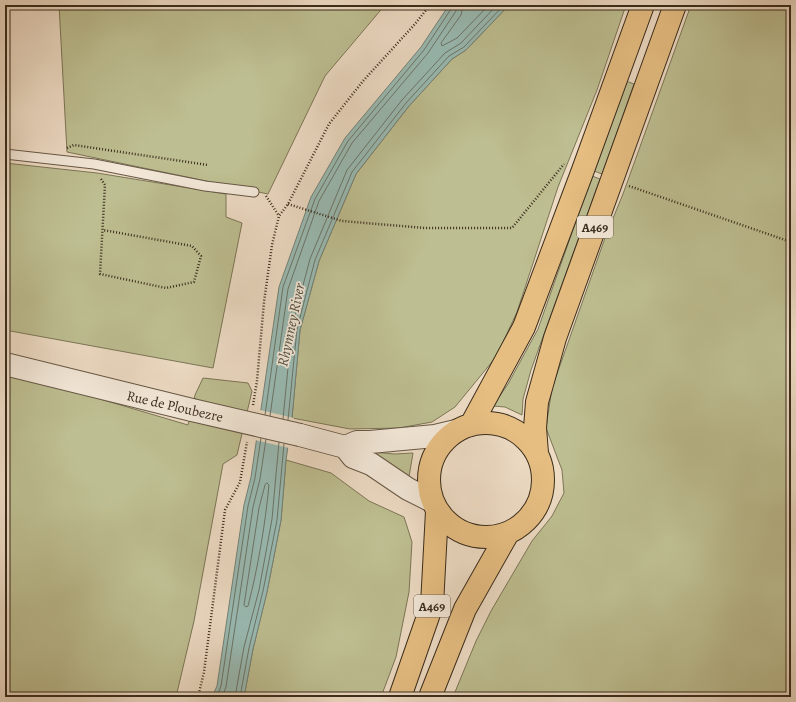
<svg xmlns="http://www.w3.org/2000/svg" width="796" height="702" viewBox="0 0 796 702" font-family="Alegreya,serif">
<rect width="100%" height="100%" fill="#eddbc4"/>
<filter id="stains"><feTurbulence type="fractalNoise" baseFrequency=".005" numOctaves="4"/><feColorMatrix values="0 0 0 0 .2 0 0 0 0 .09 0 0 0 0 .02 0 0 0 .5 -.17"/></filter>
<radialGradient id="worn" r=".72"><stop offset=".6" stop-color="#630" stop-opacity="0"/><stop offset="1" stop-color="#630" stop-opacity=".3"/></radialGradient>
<!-- green -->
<path fill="#bdbe91" stroke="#7c7556" d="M59 5H385L325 76 268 194 67 152Z
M509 5H626L597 90 558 187 517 312 496 357 455 407 432 422 399 428 350 429 292 418 300 330 319 261 356 174 409 106 452 59 466 50Z
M691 5H791V697H453L476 641 491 611 532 541 552 516 564 493 562 470 546 428 552 388 605 238 623 194Z
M626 81 634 84 602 174 594 171Z
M5 163 97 173 226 194V217L242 223 213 368 5 330Z
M592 176 600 179 531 370 523 399 522 415 505 407 493 406 508 384 538 329Z
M5 373 63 388 188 425 195 395 203 378 248 383 252 391 237 455 223 464 194 621 176 697H8L5 690Z
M371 452 395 454 413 453 409 477Z
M286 460 331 473 369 501 404 517 412 542 409 592 396 657 381 697H244L253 649 267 592 281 520Z"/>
<!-- water -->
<path fill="#99bbb4" stroke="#738277" d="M449 5H509L466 50 452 59 409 106 356 174 319 261 300 330 292 418 286 460 281 520 267 592 253 649 244 697H212L217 686 244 505 251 477 279 287 311 197 345 138 421 47Z"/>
<!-- pier -->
<path fill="#eddbc4" d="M260 410 294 418 289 448 255 440Z"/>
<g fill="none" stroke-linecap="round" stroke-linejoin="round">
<!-- shore -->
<path stroke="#6a7468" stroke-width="1" d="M463 5 461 15 441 43 442 46 457 38 489 5
M265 415 283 287 315 199 348 141 424 50 451 9 452 5
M270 416 288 289 319 201 352 143 428 53 456 11 457 5
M283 419 292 327 310 259 347 170 402 100 445 53 461 43 497 5
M288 420 297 329 315 260 352 172 406 103 449 56 464 47 504 5
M267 483 269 485C265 526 258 567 248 606L246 607 244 605 259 508 265 485Z
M217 697 221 686 248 506 255 478 261 438
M222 697 226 687 253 507 260 479 266 439
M235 697 244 647 259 590 272 519 279 442
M240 697 249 648 263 591 277 520 284 444"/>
<!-- stream -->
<path stroke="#738277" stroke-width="5" d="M5 690 8 697"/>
<!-- service casing -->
<g stroke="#675846" stroke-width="11">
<path id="service" d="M5 154 94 164 205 186 254 192"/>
</g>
<!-- tertiary casing -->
<g stroke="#675846" stroke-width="24">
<path id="tertiary" d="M5 364 192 410
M300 435 345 447 353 457 371 464 408 489 432 501
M345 447 357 442H370L435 436 456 431"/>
</g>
<!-- primary casing -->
<g stroke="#3a2c1c" stroke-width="24">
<path id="primary" d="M429 480a57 57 0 1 1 114 0a57 57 0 1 1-114 0Z
M471 425 524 327 583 170 643 5
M537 453 535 428 537 402 555 338 675 5
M400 697 432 605 437 511
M430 697 465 609 508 533"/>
</g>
<!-- path -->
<path stroke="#3a2c1c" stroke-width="2.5" stroke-dasharray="1 2" stroke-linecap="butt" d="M67 148 74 145 208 165
M101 179 105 185 100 274 166 288 194 282 201 256 192 246 103 230
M629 186 791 242
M266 196 279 216
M288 204 342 221 425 228H512L564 164
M253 405 257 381 264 302 272 245 279 216 288 204 329 124 363 81 415 24 430 5
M198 697 204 672 225 510 240 482 247 442"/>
<!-- service -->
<use href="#service" stroke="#f3e8d9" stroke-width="9"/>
<!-- tertiary -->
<use href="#tertiary" stroke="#f3e8d9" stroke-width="22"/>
<!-- primary -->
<use href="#primary" stroke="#e6be82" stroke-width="22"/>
<!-- tertiary-bridge casing -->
<g stroke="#675846" stroke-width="24" stroke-linecap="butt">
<path id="tertiary-bridge" d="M192 410 300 435"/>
</g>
<!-- tertiary-bridge -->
<use href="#tertiary-bridge" stroke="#f3e8d9" stroke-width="22"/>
</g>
<g text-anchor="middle" stroke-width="3.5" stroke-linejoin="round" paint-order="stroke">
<!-- shield labels -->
<g fill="#f3e8d9" stroke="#726455" stroke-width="1">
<rect x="577" y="216" width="36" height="22" rx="3"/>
<rect x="414" y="595" width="36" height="22" rx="3"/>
</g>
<g font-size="13" font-weight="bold" fill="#3a2c1c">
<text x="595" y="232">A469</text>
<text x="432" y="611">A469</text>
</g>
<!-- street labels -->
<g font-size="14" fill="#3a2c1c" stroke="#f3e8d9">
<text transform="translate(175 406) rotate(13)" y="5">Rue de Ploubezre</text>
</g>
<!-- water labels -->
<g font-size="15" font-style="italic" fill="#525042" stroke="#f3e8d9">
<text transform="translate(291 325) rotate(-78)" y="5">Rhymney River</text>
</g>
</g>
<!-- margin -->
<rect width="796" height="702" fill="none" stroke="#eddbc4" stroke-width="20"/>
<rect x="6" y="6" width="784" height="690" fill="none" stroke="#3a2c1c" stroke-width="2"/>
<rect x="10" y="10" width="776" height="682" fill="none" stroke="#3a2c1c"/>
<rect width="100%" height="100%" filter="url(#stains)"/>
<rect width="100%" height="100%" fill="url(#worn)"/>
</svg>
